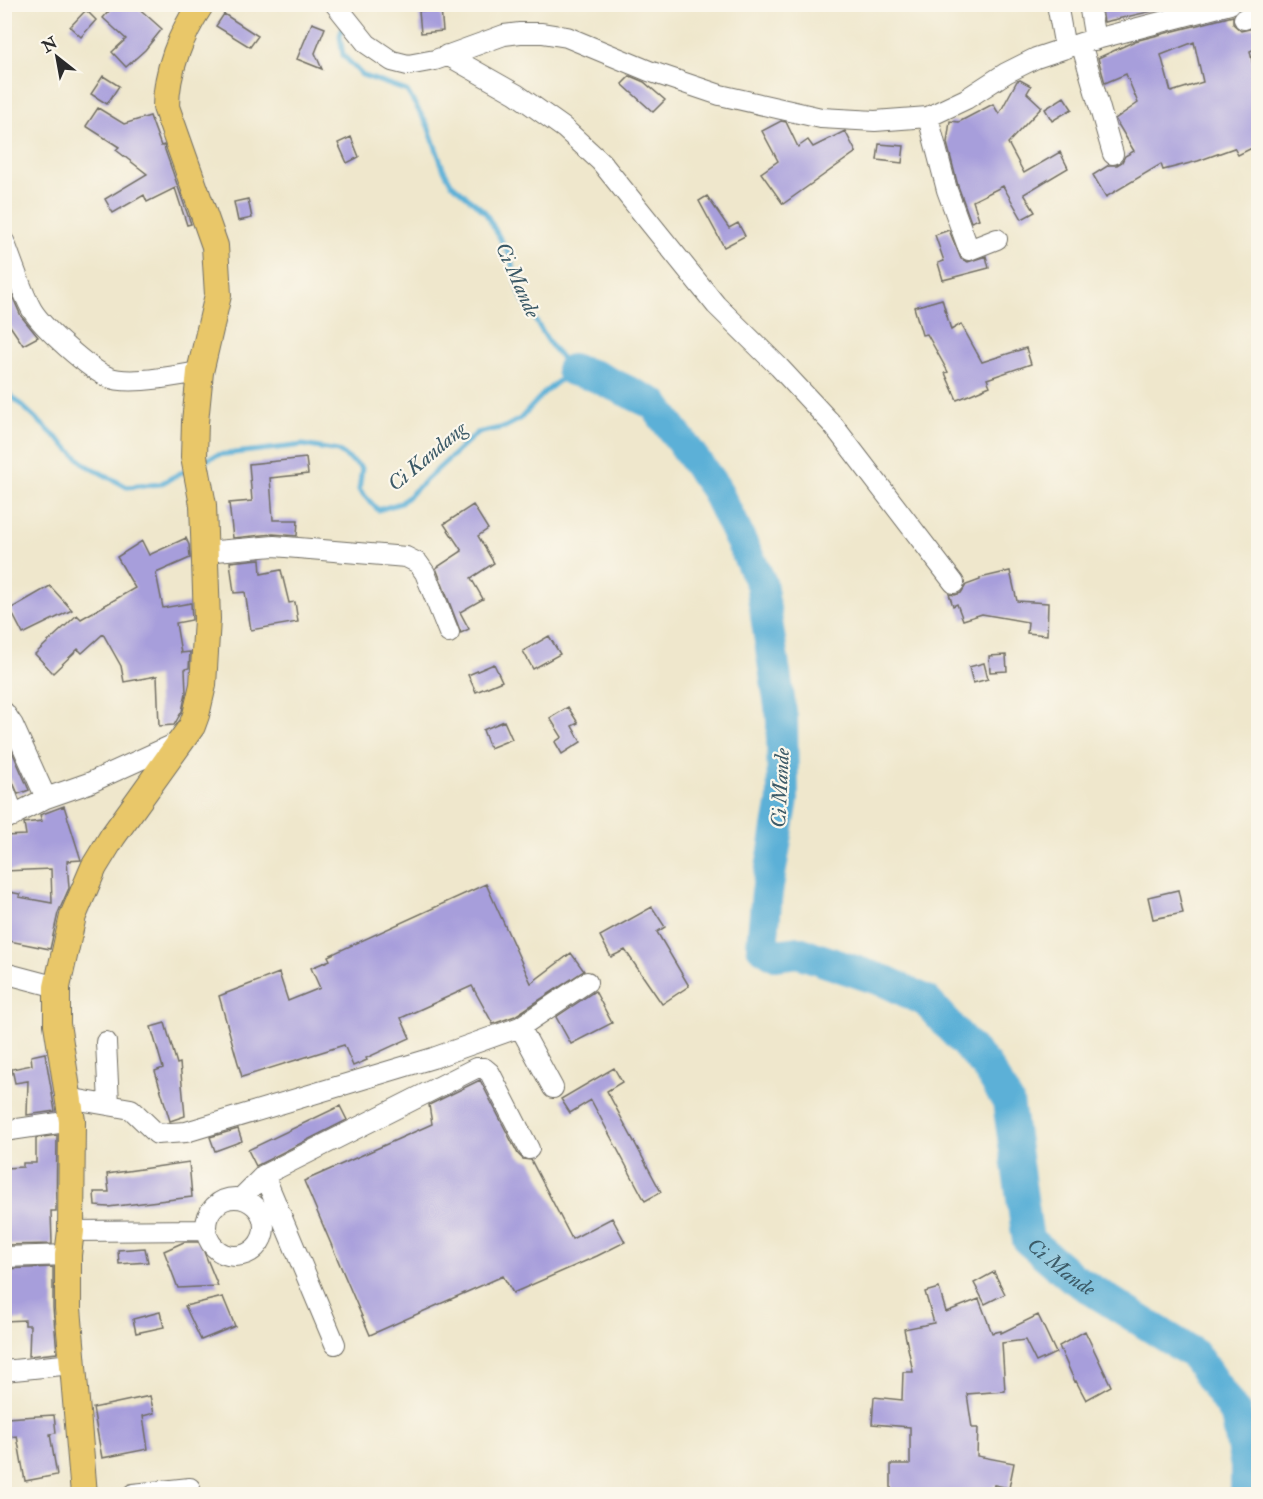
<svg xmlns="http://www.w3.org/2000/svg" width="1263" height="1499" viewBox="0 0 1263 1499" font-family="'IM FELL Double Pica',serif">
<rect width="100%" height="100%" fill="#fbf7ec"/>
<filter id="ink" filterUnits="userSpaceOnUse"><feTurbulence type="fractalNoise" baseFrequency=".0167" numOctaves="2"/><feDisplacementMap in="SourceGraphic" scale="12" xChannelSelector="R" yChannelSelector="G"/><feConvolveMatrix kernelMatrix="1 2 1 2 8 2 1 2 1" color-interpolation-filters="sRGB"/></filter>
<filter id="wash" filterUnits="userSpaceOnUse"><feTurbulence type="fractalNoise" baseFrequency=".008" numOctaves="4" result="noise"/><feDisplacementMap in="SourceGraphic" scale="24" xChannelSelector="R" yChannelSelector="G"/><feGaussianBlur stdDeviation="1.35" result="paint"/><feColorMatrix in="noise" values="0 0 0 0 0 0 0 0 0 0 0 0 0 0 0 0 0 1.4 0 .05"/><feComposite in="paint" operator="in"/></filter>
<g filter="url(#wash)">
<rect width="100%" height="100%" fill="#efe7cc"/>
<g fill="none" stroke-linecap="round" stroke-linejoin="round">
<!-- stream -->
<path stroke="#5bb0d7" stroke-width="5" d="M4 389 86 465 127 487 160 484 188 469
M202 462 217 455 303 445 338 451 362 468 359 490 378 510 401 503 477 433 505 427 520 419 545 392 572 370 552 347 524 302 517 285 510 256 485 212 451 183 443 168 428 126 407 91 362 75 343 55 340 36 344 23"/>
<!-- river -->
<path stroke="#5bb0d7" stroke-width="32" id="s1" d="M572 370 595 376 654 404 715 488 761 583 782 719 783 799 767 892 762 946 776 955 798 952 887 982 926 1001 986 1066 1008 1102 1028 1240 1073 1278 1194 1354 1236 1415 1246 1466V1494"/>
</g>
<g id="blocks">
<!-- building -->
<path fill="#a79edb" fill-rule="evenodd" d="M115 4H134L162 29 145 50 126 67 112 52 126 39 103 18Z
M1101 4H1156L1157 10 1104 22Z
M441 9 443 31 421 33 419 11Z
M86 10 96 20 81 37 70 27Z
M224 14 258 36 250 47 216 26Z
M1233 16V24L1241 31 1258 27V48L1250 51 1255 75H1258V145L1238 155 1234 148 1198 161 1163 170 1161 164 1106 197 1093 175 1109 165H1117L1122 162 1125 156 1134 151 1115 119 1138 103 1126 74 1105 83 1098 58 1135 41ZM1194 42 1203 82 1171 92 1161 55Z
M312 23 325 28 315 53 322 69 297 59Z
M103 76 119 86 107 104 91 94Z
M630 76 644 82 665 100 653 112 622 84Z
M1020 80 1031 86 1027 93 1042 107 1008 143 1024 173 1060 152 1068 168 1024 194 1035 212 1022 219 1003 186 973 201 979 219 971 222 958 186 947 143 950 121 959 122 993 104 999 114 1017 81Z
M1064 97 1072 109 1052 121 1045 109Z
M98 108 124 124 150 116 161 146 164 145 165 150 191 224 187 225 175 188 147 202 144 195 113 213 105 199 147 174 116 150 119 147 86 126Z
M781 121 786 122 798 147 808 140 813 147 845 131 856 152 783 204 761 173 778 161 762 131Z
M351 137 359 157 347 163 338 143Z
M879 144 904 146 902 163 877 160Z
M707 196 729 228 738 223 745 236 724 247 699 201Z
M248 199 252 218 238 221 234 202Z
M949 230 961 259 968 262 986 256 989 268 943 280 938 263 944 261 935 235Z
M4 277 21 316 38 337 23 345 4 317Z
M942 299 951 330 961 324 982 362 1026 348 1031 364 987 379 990 386 957 400 945 373 948 372 927 334 922 335 914 307Z
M306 458 308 474 270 478 273 520H298L297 536 273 534 233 538 229 503 252 501 249 464Z
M473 505 488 529 478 536 494 563 471 578 483 599 460 612 469 629 461 633 436 568 462 551 444 524Z
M186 538 189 545 190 558 156 573 163 608 191 603 192 620 176 623 181 653 190 652 189 668 185 669 186 693 182 711 174 725 159 726 157 676 124 682 121 666 103 634 82 653 78 649 53 673 35 654 77 615 81 619 135 588 117 557 142 541 149 555Z
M260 559 261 574 281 570 289 603 295 602 298 622 251 630 245 592 234 593 230 562Z
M1010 571 1017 601 1048 603 1047 635 1027 633 1028 622 982 614 963 620 957 604 953 606 949 594 955 595 961 593 966 585 980 580V578Z
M50 586 72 610 23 634 10 609Z
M549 636 560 654 533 669 523 651Z
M1006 655 1007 671 990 672 989 656Z
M984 663 988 679 973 683 969 667Z
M494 664 502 681 476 692 468 675Z
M568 707 578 723 572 726 581 742 562 754 555 742 562 737 550 718Z
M504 721 512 739 490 748 483 730Z
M8 742 29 790 18 794 12 780 4 777V743Z
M64 806 81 860 67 861 69 888 58 913 50 949 4 940V891L20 894 19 897 52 903 51 869 4 871V836L26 835 24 823 42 821 40 815Z
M486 884 531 983 571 953 584 971 515 1016 493 1024 472 986 401 1018 410 1038 366 1058 367 1060 353 1066 344 1045 242 1077 219 996 279 973 288 1001 320 988 311 968 330 960 328 956Z
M1178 890 1183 913 1153 919 1148 897Z
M652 907 665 927 657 932 689 986 662 1004 625 950 611 957 600 936Z
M595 991 612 1023 571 1044 556 1017Z
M165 1023 177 1064 180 1063 185 1116 170 1121 155 1071 163 1068 151 1027Z
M45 1053 55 1111 27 1115 28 1081 15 1083 12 1069 32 1065 31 1056Z
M614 1068 622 1082 607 1091 661 1192 645 1201 591 1100 570 1113 561 1099Z
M480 1080 518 1154 523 1159 531 1160 572 1239 612 1218 625 1242 597 1256 513 1293 503 1276 370 1335 304 1181 432 1124 429 1105Z
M340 1106 347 1120 256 1166 248 1150Z
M238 1129 242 1141 215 1151 210 1137Z
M57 1135 56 1211H51L52 1244 4 1245V1168L23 1167V1163H36V1138Z
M189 1162 192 1197 108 1207 95 1206 94 1192H109L107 1174Z
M184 1242H200L218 1286 178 1288 164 1251Z
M145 1248 148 1262 119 1264 118 1250Z
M53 1267V1308L57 1353 29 1356 30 1325H25V1320L4 1321V1269Z
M994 1272 1005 1294 985 1304 974 1283Z
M939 1288 946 1312 979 1299 992 1333 1001 1331V1333L1038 1315 1056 1353 1036 1362 1025 1340 1002 1343 1005 1391 967 1394 972 1428H978L977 1456 1014 1463 1009 1488 994 1485 992 1494 972 1492 929 1494 891 1492V1464H910V1427L872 1424 874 1397 902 1400 903 1372H913L904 1329 934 1323 925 1292Z
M223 1297 235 1326 201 1340 185 1306Z
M160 1312 164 1327 136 1333 133 1319Z
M1085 1331 1111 1386 1086 1400 1076 1381 1075 1382 1059 1346Z
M150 1396 154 1413 143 1416 148 1449 102 1458 93 1408Z
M54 1415 56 1433 50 1434 57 1475 25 1481 17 1436 8 1437 6 1418Z"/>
</g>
</g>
<g filter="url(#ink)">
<use href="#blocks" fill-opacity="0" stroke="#706d63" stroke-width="1.5"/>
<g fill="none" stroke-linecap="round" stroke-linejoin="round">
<!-- minor casing -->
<g stroke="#706d63" stroke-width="22">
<path id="minor" d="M335 4 367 44 392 61 408 65 435 60 504 35 520 33H542L567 37 649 71 720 95 821 118 875 121 928 117 966 99 1006 73 1036 58 1081 43 1230 4
M1057 4 1065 48
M1089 4 1095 40
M1244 19 1258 14
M1081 43 1113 154
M447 55 516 94 564 128 601 162 716 305 779 367 833 425 954 583
M928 117 947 190 969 250 997 239
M4 241C12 261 22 293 32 310 43 328 89 369 108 377 129 386 177 375 200 372
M204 552 274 546 406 557 418 563 425 573 449 633
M4 712 13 725 46 798 89 783 181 741
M4 789 14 816
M4 820 46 798
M4 973 57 987
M520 1027 553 1088
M106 1042 109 1104
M69 1097 79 1100 131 1109 157 1134 186 1132 433 1058 520 1027 587 982
M4 1131 72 1121
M264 1175 335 1344
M206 1227a29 29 0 1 1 58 0a29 29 0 1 1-58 0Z
M241 1198 264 1175 476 1068H484L490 1073 529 1149
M71 1231 206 1230
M4 1257 68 1255
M4 1371 72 1364
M133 1494 190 1488"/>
</g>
<!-- major casing -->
<g stroke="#706d63" stroke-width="28">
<path id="major" d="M84 1494 68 1308V1255L71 1231 72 1121 57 1024V987L73 916 94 867 113 836 192 726 196 715 203 685 207 619 203 505 194 457 195 422 200 372 218 295 215 246 166 107C166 71 181 34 201 4"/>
</g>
<!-- minor -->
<use href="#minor" stroke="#fff" stroke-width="20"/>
<!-- major -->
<use href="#major" stroke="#e9c769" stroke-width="26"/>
</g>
</g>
<g text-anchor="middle" stroke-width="4.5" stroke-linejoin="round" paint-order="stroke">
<!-- water labels -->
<g font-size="21" font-style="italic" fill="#3c5a67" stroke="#fbf7ec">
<text transform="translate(518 280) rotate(66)" y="7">Ci Mande</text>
<text transform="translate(427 456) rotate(-40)" y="7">Ci Kandang</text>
<text transform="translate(780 788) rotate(-87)" y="7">Ci Mande</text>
<text dy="7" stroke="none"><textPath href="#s1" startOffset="1154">Ci Mande</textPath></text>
</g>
</g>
<!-- margin -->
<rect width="1263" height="1499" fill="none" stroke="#fbf7ec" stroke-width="24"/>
<!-- north arrow -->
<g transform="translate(57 57) rotate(329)" stroke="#fbf7ec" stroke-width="4.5" paint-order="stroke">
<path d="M0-4.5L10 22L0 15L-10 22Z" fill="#2b2b2b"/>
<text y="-9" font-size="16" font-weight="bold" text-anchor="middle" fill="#2b2b2b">N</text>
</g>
</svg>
